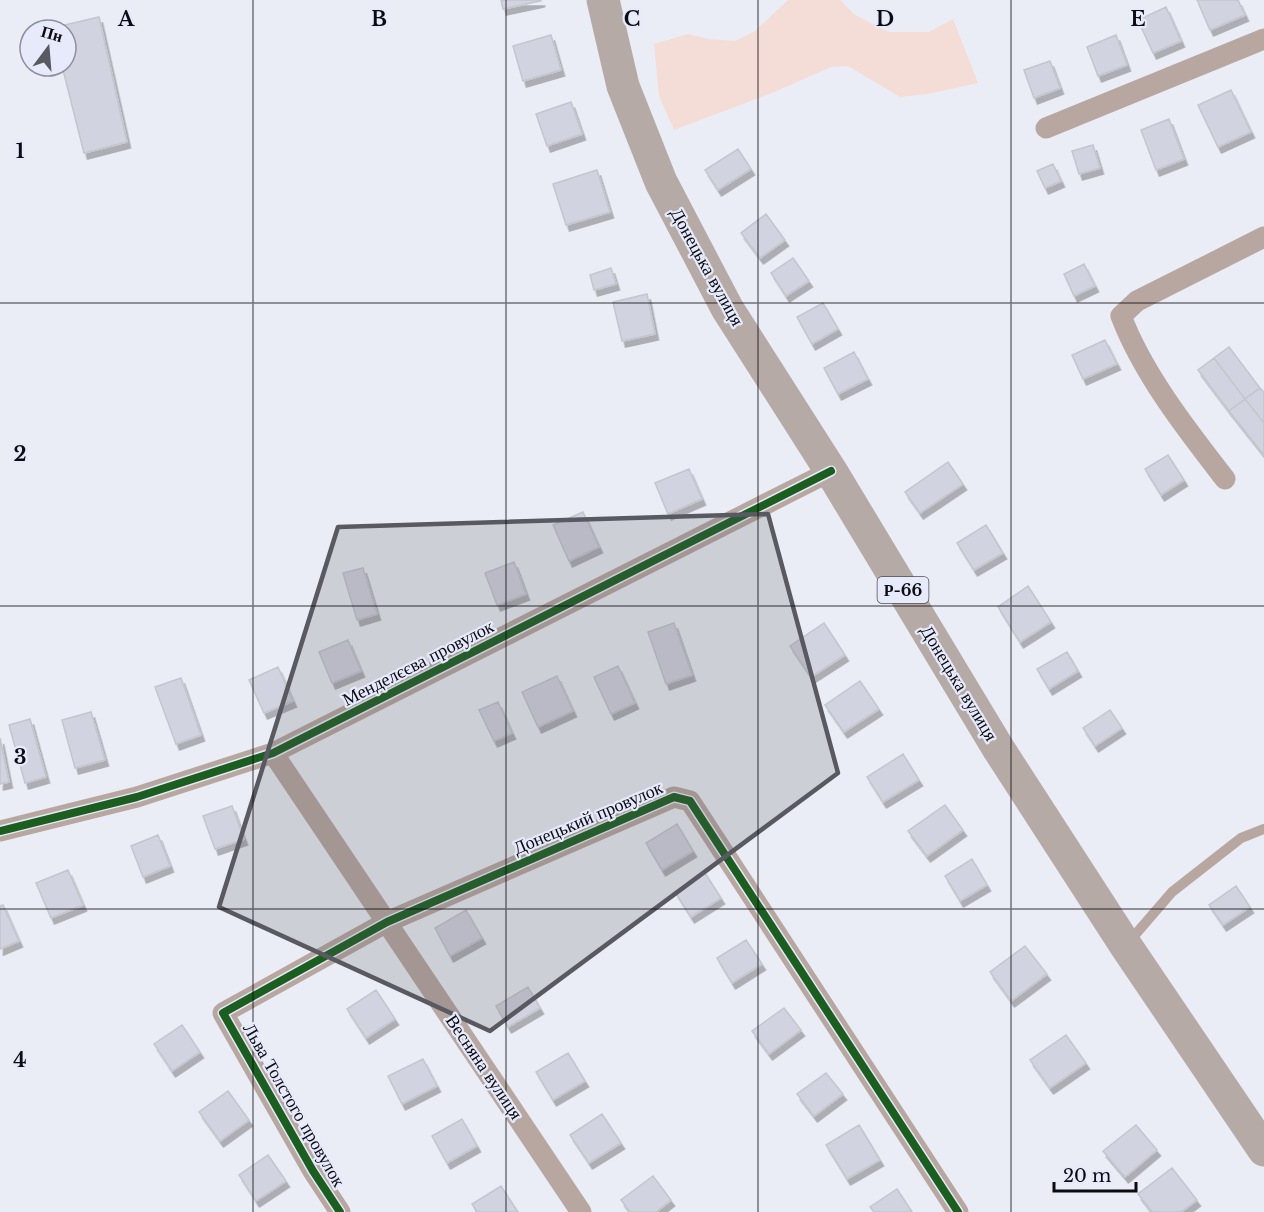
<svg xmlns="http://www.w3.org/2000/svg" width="1264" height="1212" viewBox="0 0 1264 1212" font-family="'Libre Baskerville',serif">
<defs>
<filter id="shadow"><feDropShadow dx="3.5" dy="6" stdDeviation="0" flood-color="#0004"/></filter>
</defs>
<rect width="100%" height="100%" fill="#eaedf6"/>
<!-- green -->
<path fill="#f4ddd6" d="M788 0H840L855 15 889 32H929L953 19 978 83 928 94 900 97 848 66 831 67 772 93 674 130 659 96 654 44 688 34 709 39 735 41 755 31Z"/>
<!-- building -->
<path fill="#d1d3e0" stroke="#c4c6cd" stroke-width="1.5" filter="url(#shadow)" d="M501 0H541V1L503 9Z
M1197 0H1238L1245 15 1210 30Z
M1166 7 1181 41 1153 53 1138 20Z
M99 17 127 142 84 153 62 66H66V30H53L52 28Z
M551 35 561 70 523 81 513 46Z
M1116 35 1127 65 1098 76 1087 47Z
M1050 61 1060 88 1034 98 1024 70Z
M1231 90 1251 132 1218 147 1198 105Z
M571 102 582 134 547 146 536 114Z
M1169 119 1184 159 1156 170 1141 130Z
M1093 145 1100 168 1079 174 1072 151Z
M738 149 751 169 718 190 705 170Z
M1053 164 1061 181 1045 188 1037 171Z
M597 170 610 212 566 225 553 184Z
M766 214 785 240 760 258 741 233Z
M793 258 809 281 786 296 771 273Z
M1084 264 1095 286 1074 296 1064 274Z
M611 268 616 284 594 290 590 275Z
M647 294 655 334 622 341 613 302Z
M823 303 838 329 812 344 797 317Z
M1105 340 1117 364 1083 379 1072 355Z
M1229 347 1260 388 1245 399 1214 358Z
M854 352 868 379 838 394 824 368Z
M1214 358 1245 399 1229 411 1198 370Z
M1260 388 1264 392V423L1245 399Z
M1245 399 1264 423V455L1229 411Z
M1168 455 1184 480 1161 495 1145 469Z
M948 462 963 484 920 513 905 492Z
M689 469 702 499 668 514 655 483Z
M583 512 599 547 569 561 553 525Z
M986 525 1003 553 974 570 957 543Z
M514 562 526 594 497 605 485 573Z
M363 568 377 614 357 620 343 573Z
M1028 586 1051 622 1020 642 998 607Z
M674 623 692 675 666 684 648 632Z
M824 623 845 655 811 677 790 646Z
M348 640 361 671 332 683 319 652Z
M1067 652 1078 671 1049 689 1037 669Z
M618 666 635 703 611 714 594 677Z
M278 667 293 701 264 713 249 680Z
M557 676 573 711 538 727 522 692Z
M181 678 201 735 176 744 155 687Z
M860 681 879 709 844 732 825 705Z
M498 702 512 733 494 741 479 710Z
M1110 710 1122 728 1095 746 1083 728Z
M91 712 105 760 75 768 62 720Z
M30 719 46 777 25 783 9 725Z
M0 738 9 782 0 784Z
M903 754 919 780 883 802 867 777Z
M945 805 963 830 927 856 908 831Z
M232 806 244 839 215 849 203 816Z
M677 824 693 851 662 870 646 843Z
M158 835 170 866 143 877 131 846Z
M972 859 987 885 960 901 945 876Z
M68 870 83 905 51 918 36 883Z
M705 873 721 898 691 917 675 892Z
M1236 886 1250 907 1223 925 1209 905Z
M3 905 19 941 0 949V906Z
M466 910 482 938 450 956 435 928Z
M746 940 762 964 732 983 717 958Z
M1025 946 1047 974 1011 1001 990 972Z
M528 987 540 1008 508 1027 496 1006Z
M376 990 395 1019 366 1038 347 1009Z
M784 1008 801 1030 769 1054 752 1031Z
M182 1025 200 1052 172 1071 154 1044Z
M1066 1035 1086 1063 1050 1088 1030 1060Z
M568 1053 585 1081 553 1100 536 1072Z
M423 1059 437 1086 402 1104 388 1076Z
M826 1073 843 1094 814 1116 797 1094Z
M228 1091 249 1120 220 1141 199 1112Z
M602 1114 621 1143 589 1163 570 1135Z
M462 1119 477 1146 447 1163 432 1136Z
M859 1125 880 1160 847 1179 826 1145Z
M1136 1125 1157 1150 1125 1177 1103 1151Z
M268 1155 286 1181 256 1201 239 1175Z
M1172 1168 1197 1200 1181 1212H1152L1138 1194Z
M653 1176 671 1200 656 1212H630L621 1200Z
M501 1186 518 1212H477L472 1204Z
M897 1189 912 1212H874L870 1207Z"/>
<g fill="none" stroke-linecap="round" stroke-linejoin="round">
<!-- service -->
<path stroke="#b7a7a0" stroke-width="10" d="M1128 943 1172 892 1241 838 1264 829"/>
<!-- minor -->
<path stroke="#b7a7a0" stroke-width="21" d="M1046 128 1264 39
M1225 479C1187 430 1143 374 1121 316L1137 301 1264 237
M273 753 581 1212
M0 831 137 797 273 753 831 471
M340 1212 313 1171 223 1013 387 922 674 797 690 801 958 1212"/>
<!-- primary -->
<path stroke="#b6aaa6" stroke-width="33" d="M603 0 623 86 661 182 727 308 831 471 998 748 1126 946 1264 1150"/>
<!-- cycleway casing -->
<g stroke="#e6eafa" stroke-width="11">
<path id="cycleway" d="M0 831 137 797 273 753 831 471
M340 1212 313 1171 223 1013 387 922 674 797 690 801 958 1212"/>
</g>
<!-- cycleway -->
<use href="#cycleway" stroke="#1b5e20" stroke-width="8"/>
</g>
<!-- marked area -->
<path fill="#595a61" fill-opacity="0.2" stroke="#595a61" stroke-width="4.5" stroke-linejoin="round" d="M768 514 838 773 490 1031 219 907 338 527Z"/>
<!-- grid -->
<path fill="none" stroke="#0b0b11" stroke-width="1.5" stroke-opacity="0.55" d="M253 0V1212M506 0V1212M758 0V1212M1011 0V1212M0 303H1264M0 606H1264M0 909H1264"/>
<g text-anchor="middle" stroke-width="4.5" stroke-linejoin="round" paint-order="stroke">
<!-- shield labels -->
<rect fill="#e6eafa" stroke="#4d4e57" stroke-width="1.5" x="877.5" y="577" width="51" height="26" rx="4.5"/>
<g font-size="16" font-weight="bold" fill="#0b0b11">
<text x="903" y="596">Р-66</text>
</g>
<!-- street labels -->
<g font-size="18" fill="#0b0b11" stroke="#e6eafa">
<text transform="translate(707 267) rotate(61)" y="6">Донецька вулиця</text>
<text transform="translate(418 663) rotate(-27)" y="6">Менделєєва провулок</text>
<text transform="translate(959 683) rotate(59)" y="6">Донецька вулиця</text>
<text transform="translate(588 818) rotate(-23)" y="6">Донецький провулок</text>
<text transform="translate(484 1067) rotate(56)" y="6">Весняна вулиця</text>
<text transform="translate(294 1105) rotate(60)" y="6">Льва Толстого провулок</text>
</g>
</g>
<g font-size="20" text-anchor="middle" font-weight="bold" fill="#0b0b11" stroke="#e6eafa" stroke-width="4.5" stroke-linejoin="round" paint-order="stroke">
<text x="126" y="26">A</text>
<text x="379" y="26">B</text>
<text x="632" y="26">C</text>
<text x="885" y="26">D</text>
<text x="1138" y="26">E</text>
<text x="20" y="158">1</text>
<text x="20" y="461">2</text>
<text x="20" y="764">3</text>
<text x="20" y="1067">4</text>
</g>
<!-- north arrow -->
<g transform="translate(48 48) rotate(16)"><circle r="28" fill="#e6eafa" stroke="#8e919d" stroke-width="1.5"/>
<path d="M0-4.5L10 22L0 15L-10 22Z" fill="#595a61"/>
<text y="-9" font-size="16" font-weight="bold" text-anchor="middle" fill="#0b0b11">Пн</text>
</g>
<!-- scale -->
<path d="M1054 1182v9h82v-9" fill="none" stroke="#0b0b11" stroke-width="3"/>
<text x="1063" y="1182" font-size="18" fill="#0b0b11" stroke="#e6eafa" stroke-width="4.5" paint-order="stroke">20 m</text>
</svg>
